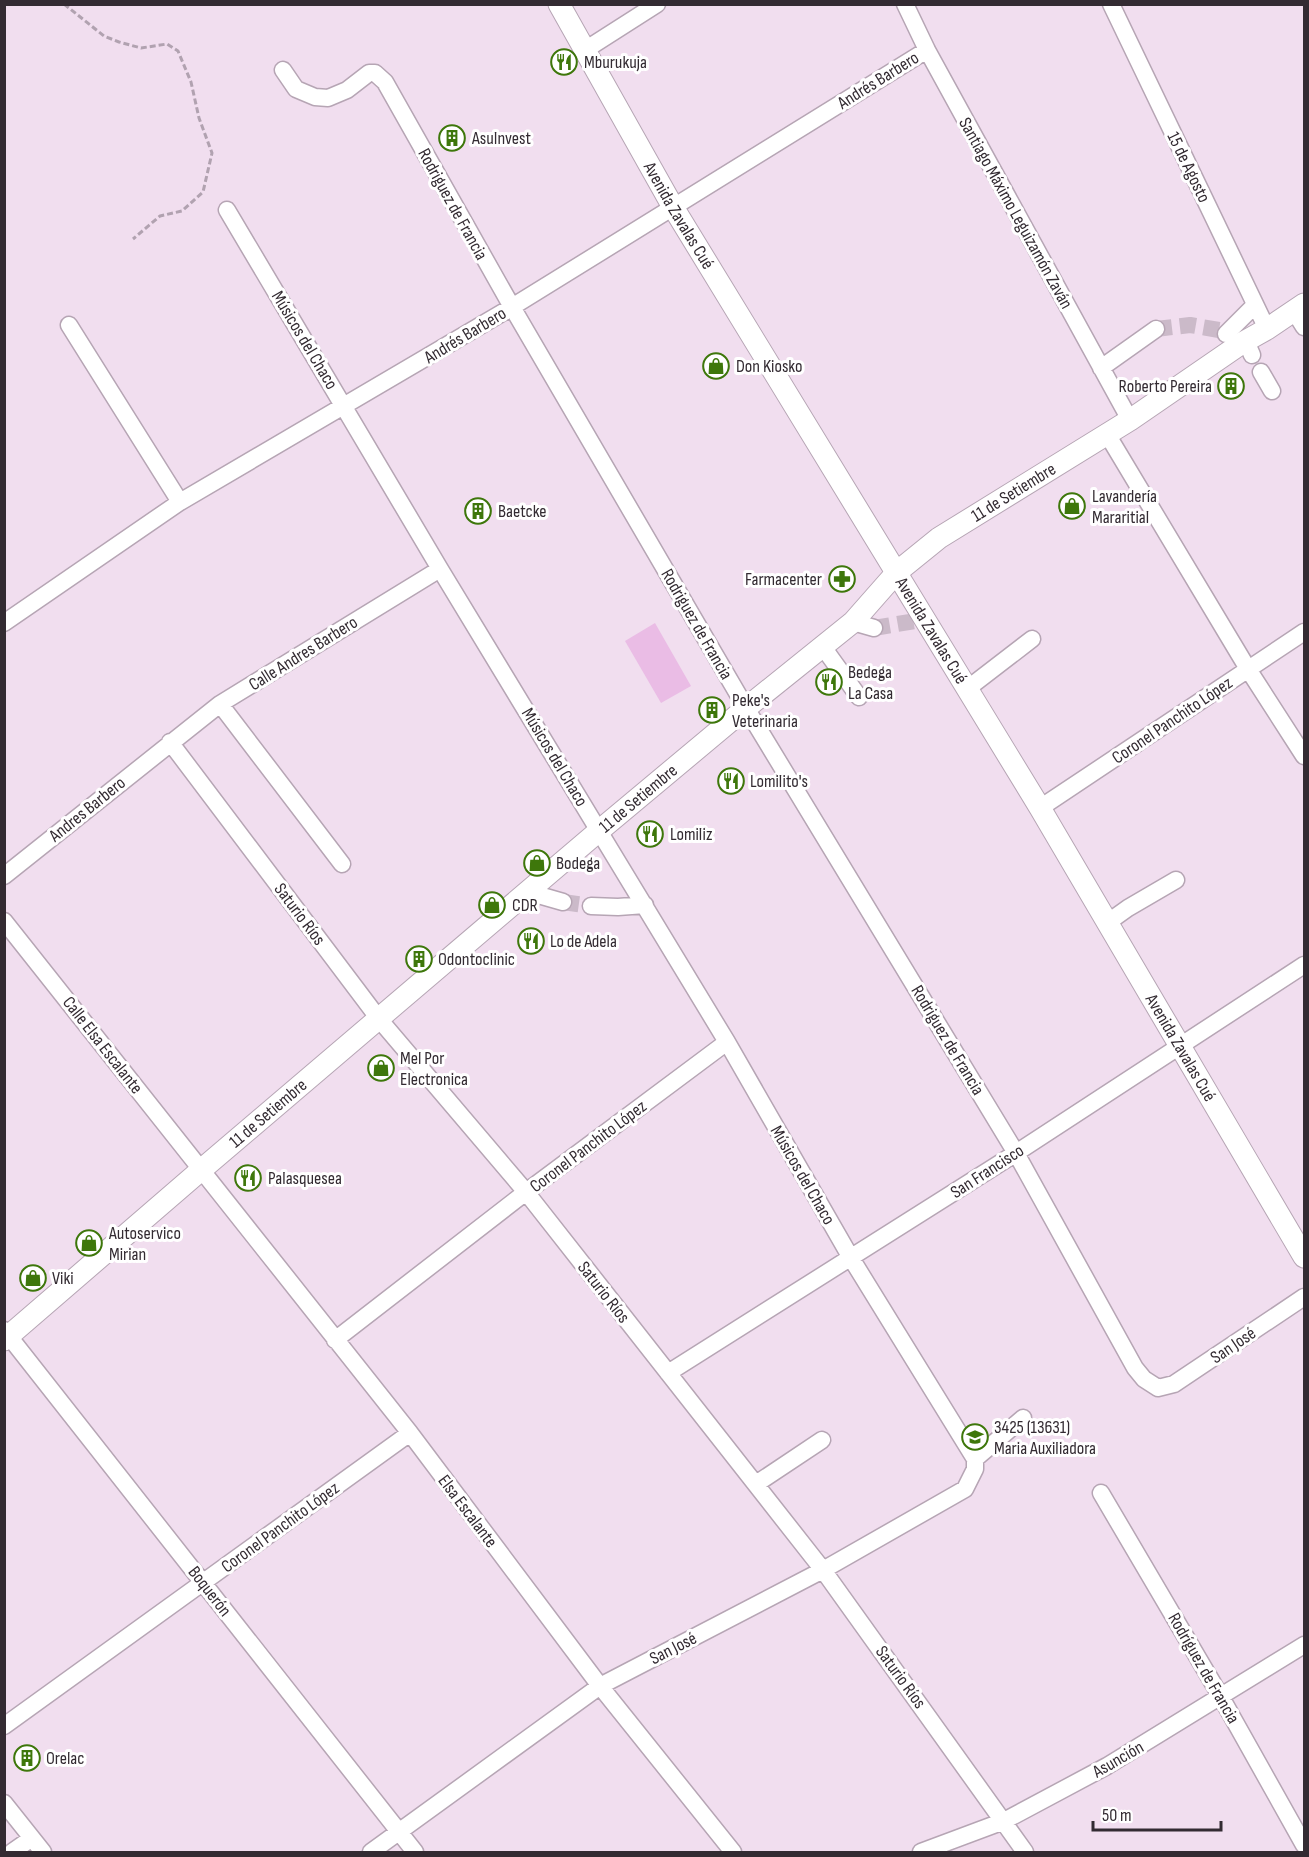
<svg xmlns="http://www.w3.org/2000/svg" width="1309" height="1857" viewBox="0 0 1309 1857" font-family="'Sofia Sans Condensed',sans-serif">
<rect width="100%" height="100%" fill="#f1deef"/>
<!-- built -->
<path fill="#e7cee4" d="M721 352 730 368 711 379 702 364Z"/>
<!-- grass -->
<path fill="#eabce5" d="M655 623 691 686 661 703 625 641Z"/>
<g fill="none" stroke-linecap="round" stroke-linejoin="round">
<!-- minor-tunnel -->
<path stroke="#cbbac9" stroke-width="16" stroke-dasharray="16 8" stroke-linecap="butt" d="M1156 329 1190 325 1219 330
M874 628 915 621
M563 902 591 906"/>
<!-- minor casing -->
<g stroke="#b6a5b4" stroke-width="19">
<path id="minor" d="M905 4 927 50 1130 420
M1111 4 1267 329
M585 50 657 4
M283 70 296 89 315 97 328 98 347 90 369 73H375L385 82 512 307 746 708 1016 1153 1135 1368 1144 1379 1158 1388 1174 1384 1304 1297
M227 210 440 569 727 1042 851 1258 975 1459
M1294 311 1304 327
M69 325 180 502
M1226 334 1255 305
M1246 341 1252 355
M1101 368 1156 329
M1261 372 1272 391
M1107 434 1248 669 1304 756
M853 622 874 628
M4 623 180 502 512 307 927 50
M823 647 859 697
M967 689 1032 639
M220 704 342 864
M170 742 379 1019 526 1192 823 1570 1025 1852
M1040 808 1304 632
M4 876 220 704 440 569
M528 892 563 902
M591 906 618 907 645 905
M4 921 410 1433 600 1686 733 1852
M1107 923 1128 908 1176 880
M4 1330 415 1852
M335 1340 526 1192 727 1042
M668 1373 1016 1153 1304 965
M975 1459 1023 1418
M756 1484 822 1440
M1101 1493 1221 1697 1304 1845
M4 1726 410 1433
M4 1803 43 1852
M12 1852 32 1838
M371 1852 600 1686 823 1570 965 1489 975 1469V1459
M921 1852 1004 1821 1107 1766 1304 1645"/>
</g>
<!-- major casing -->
<g stroke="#b6a5b4" stroke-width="23">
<g id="major">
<path id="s1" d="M559 4 673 207 1040 808 1304 1257"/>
<path id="s2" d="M4 1340 201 1170 600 830 746 708 853 622 897 572 939 538 1130 420 1242 343 1267 329 1304 304"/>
</g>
</g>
<!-- path -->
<path stroke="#b1a2b0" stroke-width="3" stroke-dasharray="6 3" stroke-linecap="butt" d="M64 4 104 36 119 42 141 48 167 44 178 51 191 82 199 118 212 153 203 192 182 211 160 216 133 239"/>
<!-- minor -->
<use href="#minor" stroke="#fff" stroke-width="16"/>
<!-- major -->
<use href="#major" stroke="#fff" stroke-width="21"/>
</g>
<!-- icons -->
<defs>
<g id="restaurant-ring" transform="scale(1.35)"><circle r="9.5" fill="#fff" stroke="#3e770b" stroke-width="1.5"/><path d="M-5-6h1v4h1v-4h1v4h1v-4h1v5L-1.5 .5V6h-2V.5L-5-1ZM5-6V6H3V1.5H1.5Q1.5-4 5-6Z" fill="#3e770b"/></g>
<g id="building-ring" transform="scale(1.35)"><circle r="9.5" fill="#fff" stroke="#3e770b" stroke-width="1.5"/><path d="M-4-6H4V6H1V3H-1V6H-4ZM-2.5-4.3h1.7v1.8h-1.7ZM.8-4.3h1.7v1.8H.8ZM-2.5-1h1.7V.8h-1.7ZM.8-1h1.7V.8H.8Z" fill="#3e770b"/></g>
<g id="shop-ring" transform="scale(1.35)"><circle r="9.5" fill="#fff" stroke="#3e770b" stroke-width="1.5"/><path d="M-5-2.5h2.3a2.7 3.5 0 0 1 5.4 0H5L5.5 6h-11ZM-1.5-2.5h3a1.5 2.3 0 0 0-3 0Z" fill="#3e770b"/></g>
<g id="pharmacy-ring" transform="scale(1.35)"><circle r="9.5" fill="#fff" stroke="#3e770b" stroke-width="1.5"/><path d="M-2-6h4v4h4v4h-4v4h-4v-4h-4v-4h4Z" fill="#3e770b"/></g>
<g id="school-ring" transform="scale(1.35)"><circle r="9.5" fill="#fff" stroke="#3e770b" stroke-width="1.5"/><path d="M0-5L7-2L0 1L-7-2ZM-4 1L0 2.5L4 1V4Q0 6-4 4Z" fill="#3e770b"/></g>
</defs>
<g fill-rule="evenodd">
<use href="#restaurant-ring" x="564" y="62"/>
<use href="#building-ring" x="452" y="138"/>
<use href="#shop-ring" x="716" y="366"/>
<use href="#building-ring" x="1231" y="386"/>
<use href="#shop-ring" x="1072" y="506"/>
<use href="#building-ring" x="478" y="511"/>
<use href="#pharmacy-ring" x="842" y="579"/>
<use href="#restaurant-ring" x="829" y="682"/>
<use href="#building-ring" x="712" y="710"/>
<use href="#restaurant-ring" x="731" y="781"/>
<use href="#restaurant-ring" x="650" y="834"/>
<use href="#shop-ring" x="537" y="863"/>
<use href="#shop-ring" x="492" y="905"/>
<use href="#restaurant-ring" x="531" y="941"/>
<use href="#building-ring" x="419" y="959"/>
<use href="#shop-ring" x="381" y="1068"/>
<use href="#restaurant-ring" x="248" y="1178"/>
<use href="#shop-ring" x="89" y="1243"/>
<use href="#shop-ring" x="33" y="1278"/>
<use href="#school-ring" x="975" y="1437"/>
<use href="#building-ring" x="27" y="1758"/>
</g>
<g text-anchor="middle" stroke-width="6" stroke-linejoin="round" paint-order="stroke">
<!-- poi labels -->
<g font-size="18" fill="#332b32" stroke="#fff" text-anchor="start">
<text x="584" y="68">Mburukuja</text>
<text x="472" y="144">AsuInvest</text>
<text x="736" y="372">Don Kiosko</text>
<text x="1212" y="392" text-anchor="end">Roberto Pereira</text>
<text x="1092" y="502">Lavandería<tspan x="1092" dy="21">Mararitial</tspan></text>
<text x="498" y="517">Baetcke</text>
<text x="822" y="585" text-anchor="end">Farmacenter</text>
<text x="848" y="678">Bedega<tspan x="848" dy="21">La Casa</tspan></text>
<text x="732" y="706">Peke's<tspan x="732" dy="21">Veterinaria</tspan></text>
<text x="750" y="787">Lomilito's</text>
<text x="670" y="840">Lomiliz</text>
<text x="556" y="869">Bodega</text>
<text x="512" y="911">CDR</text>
<text x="550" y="947">Lo de Adela</text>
<text x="438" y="965">Odontoclinic</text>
<text x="400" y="1064">Mel Por<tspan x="400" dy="21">Electronica</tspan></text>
<text x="268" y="1184">Palasquesea</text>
<text x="109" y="1239">Autoservico<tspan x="109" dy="21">Mirian</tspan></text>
<text x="52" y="1284">Viki</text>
<text x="994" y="1433">3425 (13631)<tspan x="994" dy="21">Maria Auxiliadora</tspan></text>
<text x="46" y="1764">Orelac</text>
</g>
<!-- street labels -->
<g font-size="18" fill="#332b32" stroke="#fff">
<text transform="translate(878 80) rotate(-32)" y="6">Andrés Barbero</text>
<text transform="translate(1189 167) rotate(64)" y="6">15 de Agosto</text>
<text transform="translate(453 204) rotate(61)" y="6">Rodriguez de Francia</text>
<text transform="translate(1016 213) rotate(61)" y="6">Santiago Máximo Leguizamón Zaván</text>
<text dy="6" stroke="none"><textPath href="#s1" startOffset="243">Avenida Zavalas Cué</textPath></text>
<text transform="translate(465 335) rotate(-31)" y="6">Andrés Barbero</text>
<text transform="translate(305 340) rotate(59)" y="6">Músicos del Chaco</text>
<text dy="6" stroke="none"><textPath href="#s2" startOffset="1320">11 de Setiembre</textPath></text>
<text transform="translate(697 624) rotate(60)" y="6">Rodriguez de Francia</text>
<text dy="6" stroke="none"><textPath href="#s1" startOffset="729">Avenida Zavalas Cué</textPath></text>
<text transform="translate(303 653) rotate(-32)" y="6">Calle Andres Barbero</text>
<text transform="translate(1172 720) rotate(-34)" y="6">Coronel Panchito López</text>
<text transform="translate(555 757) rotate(59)" y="6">Músicos del Chaco</text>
<text dy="6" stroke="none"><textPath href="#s2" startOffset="834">11 de Setiembre</textPath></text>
<text transform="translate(87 809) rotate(-39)" y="6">Andres Barbero</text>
<text transform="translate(300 914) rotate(53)" y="6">Saturio Ríos</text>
<text transform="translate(948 1040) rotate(59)" y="6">Rodriguez de Francia</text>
<text transform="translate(103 1045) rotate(52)" y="6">Calle Elsa Escalante</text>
<text dy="6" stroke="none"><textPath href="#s1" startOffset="1215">Avenida Zavalas Cué</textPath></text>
<text dy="6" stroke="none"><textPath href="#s2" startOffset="348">11 de Setiembre</textPath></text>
<text transform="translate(588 1146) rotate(-37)" y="6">Coronel Panchito López</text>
<text transform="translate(987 1171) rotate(-33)" y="6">San Francisco</text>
<text transform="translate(803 1175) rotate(60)" y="6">Músicos del Chaco</text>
<text transform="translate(604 1292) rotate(52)" y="6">Saturio Ríos</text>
<text transform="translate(1233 1345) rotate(-34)" y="6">San José</text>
<text transform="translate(468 1511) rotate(53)" y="6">Elsa Escalante</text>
<text transform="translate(280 1527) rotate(-36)" y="6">Coronel Panchito López</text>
<text transform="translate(210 1591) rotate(52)" y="6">Boquerón</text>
<text transform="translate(673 1648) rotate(-27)" y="6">San José</text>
<text transform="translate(1204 1668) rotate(60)" y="6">Rodríguez de Francia</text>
<text transform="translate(901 1677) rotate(54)" y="6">Saturio Ríos</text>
<text transform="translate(1118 1759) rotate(-30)" y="6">Asunción</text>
</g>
</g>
<!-- border -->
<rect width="1309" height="1857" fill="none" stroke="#332b32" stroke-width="12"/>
<!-- scale -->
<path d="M1093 1821v9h128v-9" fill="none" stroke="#332b32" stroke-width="3"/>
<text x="1102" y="1821" font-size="18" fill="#332b32" stroke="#ffffff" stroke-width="4.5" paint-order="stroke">50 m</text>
</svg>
